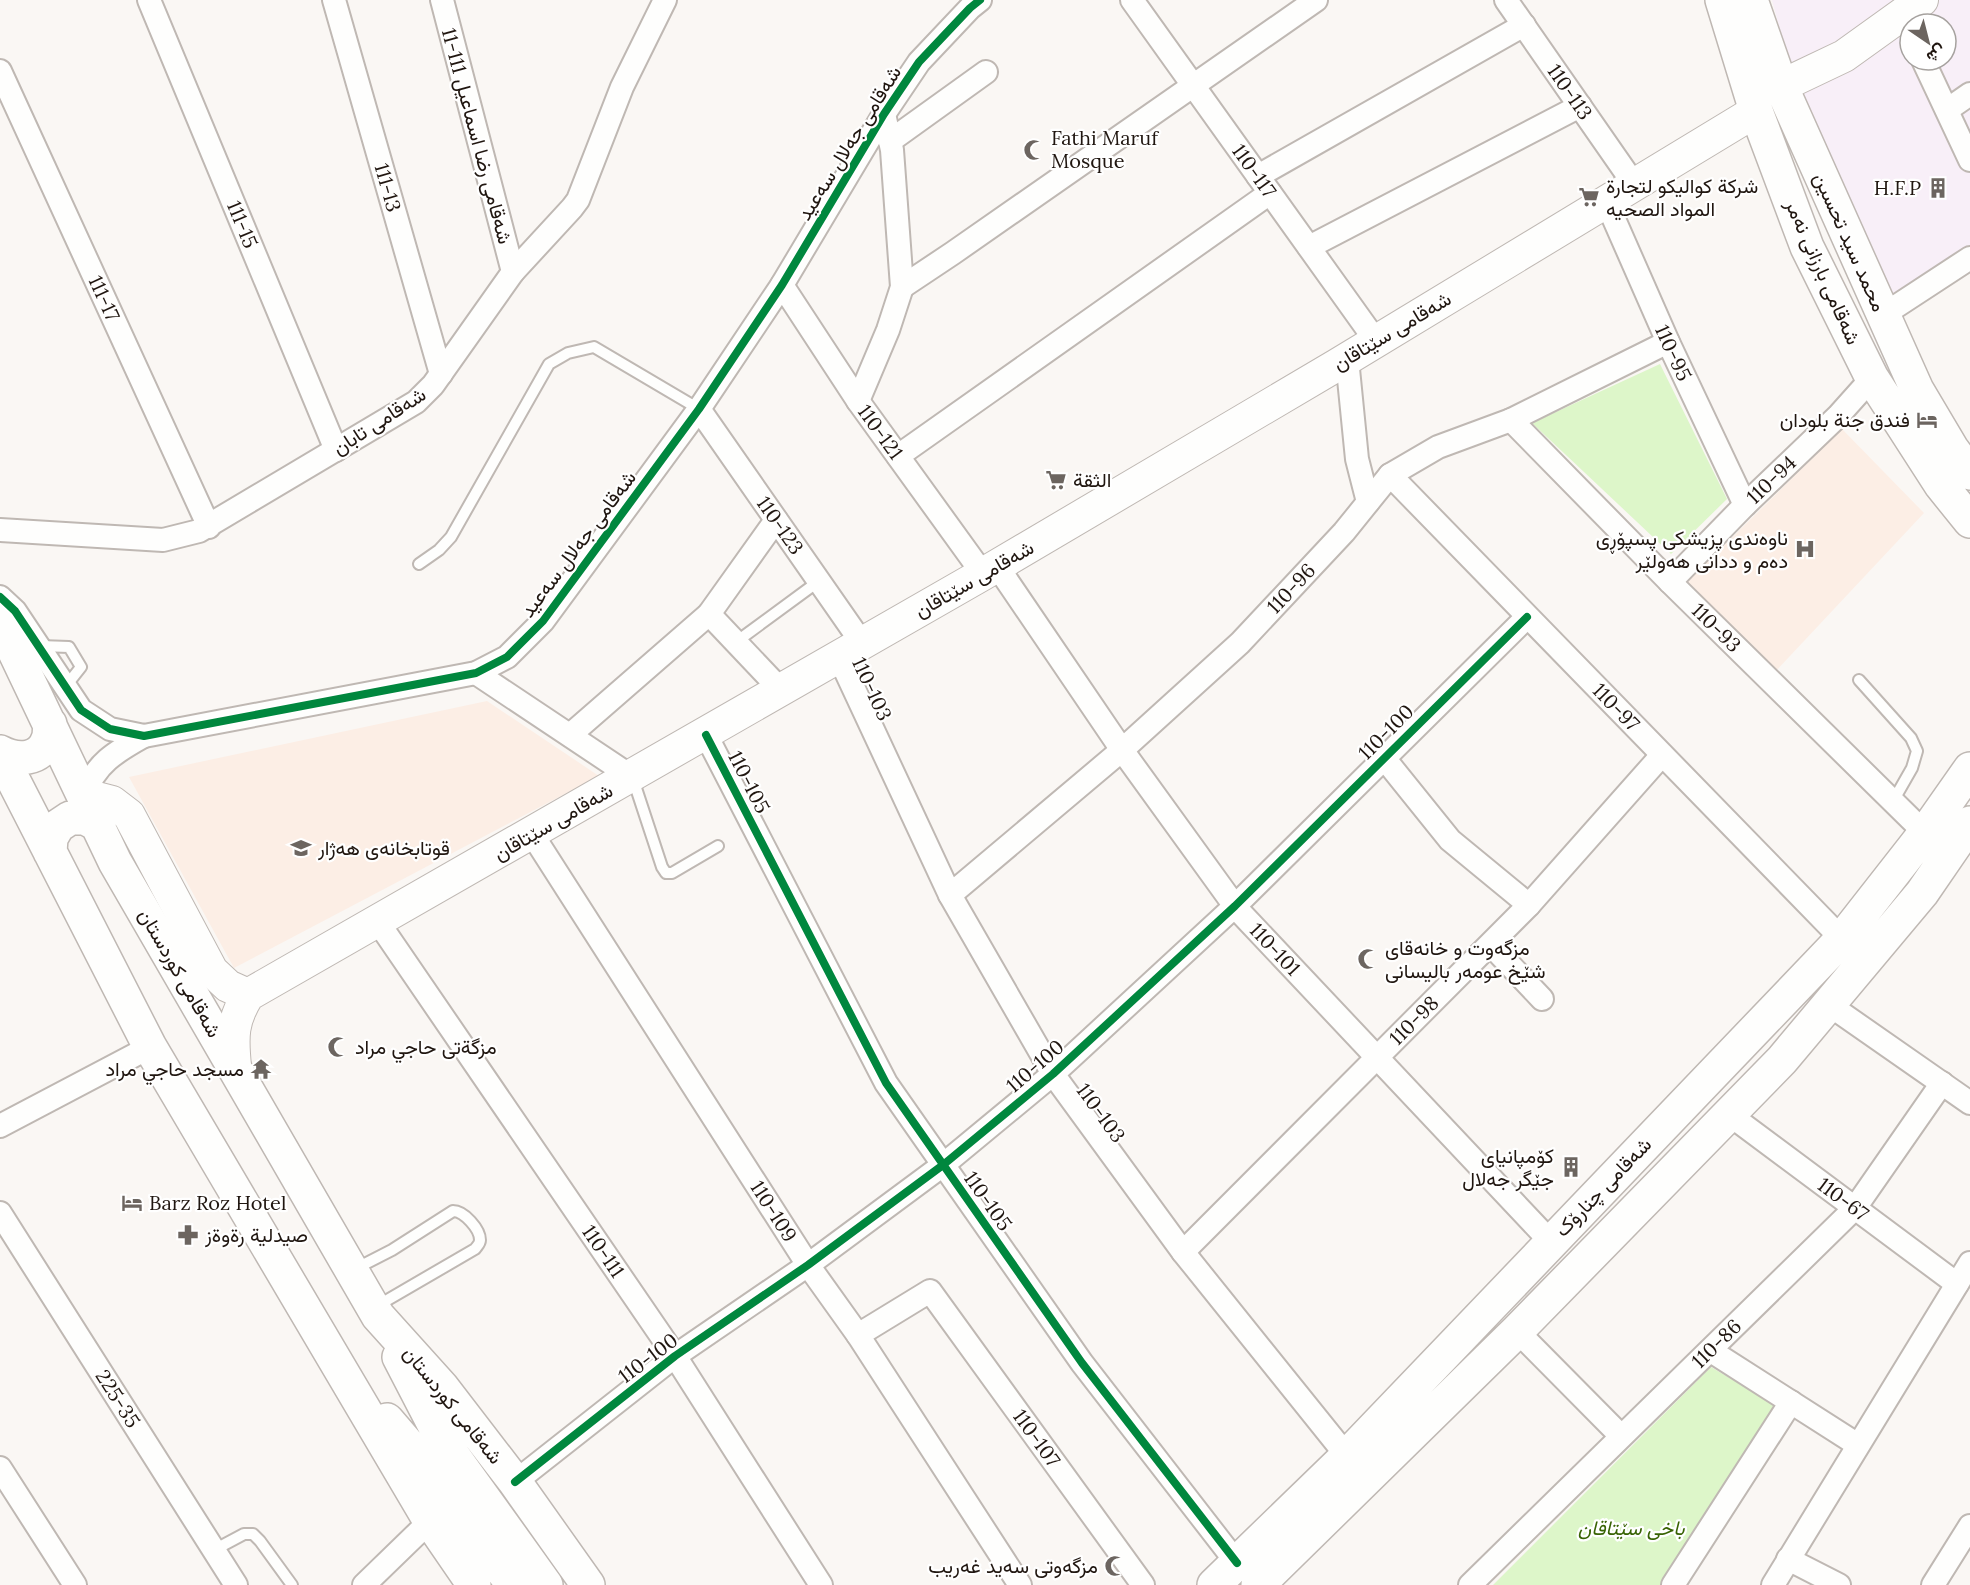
<svg xmlns="http://www.w3.org/2000/svg" width="1970" height="1585" viewBox="0 0 1970 1585" font-family="Lora,Vazirmatn,serif">
<rect width="100%" height="100%" fill="#faf7f4"/>
<!-- commercial -->
<path fill="#f8eff8" fill-rule="evenodd" d="M1772 0H1970V270L1896 322 1804 118ZM1910 24H1946V60H1910Z"/>
<!-- built -->
<path fill="#fceee5" d="M1842 429 1924 513 1775 672 1684 585Z
M487 701 599 776 234 968 129 777Z"/>
<!-- green -->
<path fill="#ddf6c9" d="M1660 364 1727 499 1671 554 1532 423Z
M1711 1367 1775 1405 1662 1585H1493Z"/>
<g fill="none" stroke-linecap="round" stroke-linejoin="round">
<!-- service casing -->
<g stroke="#bfb8b3" stroke-width="14">
<path id="service" d="M419 564 439 550 451 537 549 364 568 353 594 347 699 409
M736 642 819 581
M40 646 69 647 81 667 66 686
M1859 680 1911 738 1917 751 1912 768 1892 803
M633 779 662 867 666 873H672L718 846
M355 1269 392 1250 453 1211C464 1211 480 1229 480 1240 480 1244 477 1246 475 1249L377 1306
M214 1550 244 1534H253L260 1541 292 1585"/>
</g>
<!-- minor casing -->
<g stroke="#bfb8b3" stroke-width="26">
<g id="minor">
<path id="s1" d="M149 0 336 450"/>
<path id="s2" d="M334 0 441 374"/>
<path d="M442 0 513 272"/>
<path id="s3" d="M1132 0 1376 341"/>
<path id="s4" d="M1506 0 1634 184"/>
<path d="M1923 60 1970 160"/>
<path id="s5" d="M0 71 209 527"/>
<path d="M1947 110 1970 94"/>
<path d="M890 141 986 72"/>
<path d="M1258 176 1524 25"/>
<path id="s6" d="M1606 201 1668 342 1745 505"/>
<path d="M1309 247 1580 106"/>
<path id="s7" d="M782 285 858 401 983 574"/>
<path d="M902 287 953 253 1316 0"/>
<path d="M1883 315 1970 258"/>
<path d="M1347 359 1357 459 1368 502"/>
<path d="M858 401 888 330 902 287 892 150 884 114"/>
<path id="s8" d="M699 409 862 643"/>
<path id="s9" d="M1511 420 1670 582 1925 833"/>
<path d="M898 456 1270 193"/>
<path id="s10" d="M1390 475 1842 939"/>
<path d="M0 530 163 540 199 531 416 402 433 385 513 272 572 208 578 200 622 87 665 0"/>
<path id="s11" d="M997 566 1122 750 1237 909 1550 1241"/>
<path id="s12" d="M1670 582 1745 505 1838 416 1872 378"/>
<path d="M0 597 15 611 81 710 110 729 144 736 476 673 507 657 543 621 699 409 782 285 884 114 919 62 970 8 980 0"/>
<path d="M709 614 781 690"/>
<path d="M839 657 950 895 1053 1074 1183 1252 1347 1456"/>
<path d="M476 673 632 777"/>
<path d="M570 735 709 614 776 520"/>
<path d="M706 735 886 1083 1082 1363 1237 1563"/>
<path d="M1384 758 1450 840 1529 905"/>
<path d="M85 795C94 764 117 751 144 736"/>
<path id="s13" d="M532 834 808 1265 858 1335 1020 1585"/>
<path id="s14" d="M950 895 1122 750 1240 643 1344 532 1390 475 1438 447 1511 420 1668 342"/>
<path id="s15" d="M378 922 675 1356 821 1585"/>
<path d="M1491 945 1542 999"/>
<path d="M1828 1004 1970 1103"/>
<path id="s16" d="M1730 1115 1957 1284"/>
<path d="M0 1126 150 1047"/>
<path id="s17" d="M0 1213 236 1585"/>
<path id="s18" d="M1183 1252 1529 905 1662 755"/>
<path d="M1517 1331 1621 1436"/>
<path id="s19" d="M858 1335 930 1291 1143 1585"/>
<path d="M1711 1351 1858 1445"/>
<path d="M0 1468 75 1585"/>
<path d="M515 1482 675 1356 808 1265 943 1165 1053 1074 1235 906 1527 617"/>
<path d="M1788 1559 1839 1585"/>
<path d="M364 1585 430 1521"/>
<path id="s20" d="M1470 1585 1855 1208 1942 1083"/>
<path d="M1673 1585 1791 1402"/>
<path d="M1773 1585 1970 1263"/>
<path d="M1933 1585 1970 1526"/>
</g>
</g>
<!-- secondary casing -->
<g stroke="#bfb8b3" stroke-width="34">
<path id="secondary" d="M1781 86 1844 56 1922 0
M85 795 112 802 129 815 212 971 228 986 248 995
M235 1066C232 1036 232 1021 248 995L983 574 1337 365 1756 111"/>
</g>
<!-- primary casing -->
<g stroke="#bfb8b3" stroke-width="36">
<path id="primary" d="M1722 0 1756 111 1807 247 1872 378 1941 485 1970 521
M1751 0 1781 86 1917 390 1952 449 1970 473
M1214 1585 1347 1456 1842 939 1925 833 1970 769
M1258 1585 1517 1331 1782 1060 1922 893 1970 823"/>
</g>
<!-- trunk casing -->
<g stroke="#bfb8b3" stroke-width="36">
<path id="trunk" d="M0 621 115 862 378 1316 442 1387 515 1482 588 1585
M0 752C17 761 41 761 48 739 50 735 49 728 50 724
M0 754 150 1047 430 1521 474 1585
M50 852 51 838 58 826 70 818H85L98 825
M399 1357 442 1440 546 1585
M387 1420 424 1463 513 1585"/>
</g>
<!-- service -->
<use href="#service" stroke="#fefefd" stroke-width="10"/>
<!-- minor -->
<use href="#minor" stroke="#fefefd" stroke-width="22"/>
<!-- secondary -->
<use href="#secondary" stroke="#fefefd" stroke-width="32"/>
<!-- primary -->
<use href="#primary" stroke="#fefefd" stroke-width="33"/>
<!-- trunk -->
<use href="#trunk" stroke="#fefefd" stroke-width="33"/>
<!-- cycleway casing -->
<g stroke="#fff" stroke-width="11">
<path id="cycleway" d="M0 597 15 611 81 710 110 729 144 736 476 673 507 657 543 621 699 409 782 285 884 114 919 62 970 8 980 0
M706 735 886 1083 1082 1363 1237 1563
M515 1482 675 1356 808 1265 943 1165 1053 1074 1235 906 1527 617"/>
</g>
<!-- cycleway -->
<use href="#cycleway" stroke="#00873e" stroke-width="8"/>
</g>
<!-- icons -->
<defs>
<g id="mosque-bare" transform="scale(1.62)"><path d="M3.5-4.9A6 6 0 1 0 3.5 4.9A5 5 0 1 1 3.5-4.9Z" fill="#6c6560" stroke="#fff" stroke-width="2.5" paint-order="stroke"/></g>
<g id="building-bare" transform="scale(1.62)"><path d="M-4-6H4V6H1V3H-1V6H-4ZM-2.5-4.3h1.7v1.8h-1.7ZM.8-4.3h1.7v1.8H.8ZM-2.5-1h1.7V.8h-1.7ZM.8-1h1.7V.8H.8Z" fill="#6c6560" stroke="#fff" stroke-width="2.5" paint-order="stroke"/></g>
<g id="supermarket-bare" transform="scale(1.62)"><path d="M-6-5.5h2.5l.6 2H6L4.5 2H-2.5L-4.4-4H-6ZM-1.5 3.2a1.3 1.3 0 1 0 .1 0ZM3 3.2a1.3 1.3 0 1 0 .1 0Z" fill="#6c6560" stroke="#fff" stroke-width="2.5" paint-order="stroke"/></g>
<g id="hotel-bare" transform="scale(1.62)"><path d="M-6-4.5h1.5V1H6V5H4.5V3h-9V5H-6ZM-4 0a1.8 1.8 0 1 1 3.6 0ZM.5 0V-2.5h3Q6-2.5 6 0Z" fill="#6c6560" stroke="#fff" stroke-width="2.5" paint-order="stroke"/></g>
<g id="hospital-bare" transform="scale(1.62)"><path d="M-5-5h3v3.5h4V-5h3V5h-3V1.5h-4V5h-3Z" fill="#6c6560" stroke="#fff" stroke-width="2.5" paint-order="stroke"/></g>
<g id="school-bare" transform="scale(1.62)"><path d="M0-5L7-2L0 1L-7-2ZM-4 1L0 2.5L4 1V4Q0 6-4 4Z" fill="#6c6560" stroke="#fff" stroke-width="2.5" paint-order="stroke"/></g>
<g id="temple-bare" transform="scale(1.62)"><path d="M0-6L5-2H3V0L6.5 2.5H4V6H1.5V3h-3V6H-4V2.5H-6.5L-3 0V-2H-5Z" fill="#6c6560" stroke="#fff" stroke-width="2.5" paint-order="stroke"/></g>
<g id="pharmacy-bare" transform="scale(1.62)"><path d="M-2-6h4v4h4v4h-4v4h-4v-4h-4v-4h4Z" fill="#6c6560" stroke="#fff" stroke-width="2.5" paint-order="stroke"/></g>
</defs>
<g fill-rule="evenodd">
<use href="#mosque-bare" x="1034" y="150"/>
<use href="#building-bare" x="1938" y="188"/>
<use href="#supermarket-bare" x="1589" y="197"/>
<use href="#hotel-bare" x="1927" y="420"/>
<use href="#supermarket-bare" x="1056" y="480"/>
<use href="#hospital-bare" x="1805" y="549"/>
<use href="#school-bare" x="301" y="848"/>
<use href="#mosque-bare" x="1368" y="959"/>
<use href="#mosque-bare" x="338" y="1047"/>
<use href="#temple-bare" x="261" y="1069"/>
<use href="#building-bare" x="1571" y="1167"/>
<use href="#hotel-bare" x="132" y="1203"/>
<use href="#pharmacy-bare" x="188" y="1235"/>
<use href="#mosque-bare" x="1115" y="1566"/>
</g>
<g text-anchor="middle" stroke-width="4.5" stroke-linejoin="round" paint-order="stroke">
<!-- street labels -->
<g font-size="20" fill="#201610" stroke="#fff">
<text dy="7" stroke="none"><textPath href="#s4" startOffset="112">110-113</textPath></text>
<text transform="translate(477 136) rotate(75)" y="7">شەقامی رضا اسماعيل 111-11</text>
<text transform="translate(849 143) rotate(-58)" y="7">شەقامی جەلال سەعید</text>
<text dy="7" stroke="none"><textPath href="#s3" startOffset="210">110-117</textPath></text>
<text dy="7" stroke="none"><textPath href="#s2" startOffset="195">111-13</textPath></text>
<text dy="7" stroke="none"><textPath href="#s1" startOffset="243">111-15</textPath></text>
<text transform="translate(1850 242) rotate(66)" y="7">محمد سید تحسین</text>
<text transform="translate(1823 272) rotate(66)" y="7">شەقامی بارزانی نەمر</text>
<text dy="7" stroke="none"><textPath href="#s5" startOffset="250">111-17</textPath></text>
<text transform="translate(1392 331) rotate(-31)" y="7">شەقامی سێتاقان</text>
<text dy="7" stroke="none"><textPath href="#s6" startOffset="166">110-95</textPath></text>
<text transform="translate(379 421) rotate(-33)" y="7">شەقامی تابان</text>
<text dy="7" stroke="none"><textPath href="#s7" startOffset="177">110-121</textPath></text>
<text dy="7" stroke="none"><textPath href="#s12" startOffset="144">110-94</textPath></text>
<text dy="7" stroke="none"><textPath href="#s8" startOffset="142">110-123</textPath></text>
<text transform="translate(578 544) rotate(-53)" y="7">شەقامی جەلال سەعید</text>
<text transform="translate(974 579) rotate(-30)" y="7">شەقامی سێتاقان</text>
<text dy="7" stroke="none"><textPath href="#s14" startOffset="459">110-96</textPath></text>
<text dy="7" stroke="none"><textPath href="#s9" startOffset="292">110-93</textPath></text>
<text transform="translate(872 689) rotate(65)" y="7">110-103</text>
<text dy="7" stroke="none"><textPath href="#s10" startOffset="324">110-97</textPath></text>
<text transform="translate(1386 732) rotate(-45)" y="7">110-100</text>
<text transform="translate(749 782) rotate(63)" y="7">110-105</text>
<text transform="translate(553 822) rotate(-30)" y="7">شەقامی سێتاقان</text>
<text dy="7" stroke="none"><textPath href="#s11" startOffset="474">110-101</textPath></text>
<text transform="translate(180 973) rotate(60)" y="7">شەقامی کوردستان</text>
<text dy="7" stroke="none"><textPath href="#s18" startOffset="327">110-98</textPath></text>
<text transform="translate(1035 1066) rotate(-41)" y="7">110-100</text>
<text transform="translate(1101 1113) rotate(54)" y="7">110-103</text>
<text transform="translate(1603 1187) rotate(-46)" y="7">شەقامی چنارۆک</text>
<text dy="7" stroke="none"><textPath href="#s16" startOffset="141">110-67</textPath></text>
<text transform="translate(988 1201) rotate(55)" y="7">110-105</text>
<text dy="7" stroke="none"><textPath href="#s13" startOffset="448">110-109</textPath></text>
<text dy="7" stroke="none"><textPath href="#s15" startOffset="399">110-111</textPath></text>
<text dy="7" stroke="none"><textPath href="#s20" startOffset="345">110-86</textPath></text>
<text transform="translate(648 1358) rotate(-37)" y="7">110-100</text>
<text dy="7" stroke="none"><textPath href="#s17" startOffset="220">225-35</textPath></text>
<text transform="translate(453 1405) rotate(51)" y="7">شەقامی کوردستان</text>
<text dy="7" stroke="none"><textPath href="#s19" startOffset="266">110-107</textPath></text>
</g>
<!-- poi labels -->
<g font-size="20" fill="#201610" stroke="#fff" text-anchor="start">
<text x="1051" y="145">Fathi Maruf<tspan x="1051" dy="23">Mosque</tspan></text>
<text x="1606" y="193">شركة كواليكو لتجارة<tspan x="1606" dy="23">المواد الصحيه</tspan></text>
<text x="1921" y="195" text-anchor="end">H.F.P</text>
<text x="1910" y="427" text-anchor="end">فندق جنة بلودان</text>
<text x="1073" y="487">الثقة</text>
<text x="1788" y="545" text-anchor="end">ناوەندی پزیشکی پسپۆڕی<tspan x="1788" dy="23">دەم و ددانی هەولێر</tspan></text>
<text x="318" y="855">قوتابخانەی هەژار</text>
<text x="1385" y="955">مزگەوت و خانەقای<tspan x="1385" dy="23">شێخ عومەر بالیسانی</tspan></text>
<text x="355" y="1054">مزگةتی حاجي مراد</text>
<text x="244" y="1076" text-anchor="end">مسجد حاجي مراد</text>
<text x="1554" y="1163" text-anchor="end">کۆمپانیای<tspan x="1554" dy="23">جێگر جەلال</tspan></text>
<text x="149" y="1210">Barz Roz Hotel</text>
<text x="205" y="1242">صيدلية رةوةز</text>
<text x="1098" y="1573" text-anchor="end">مزگەوتی سەید غەریب</text>
</g>
<!-- park labels -->
<g font-size="20" font-style="italic" fill="#386304" stroke="#fff">
<text x="1631" y="1535">باخی سێتاقان</text>
</g>
</g>
<!-- north arrow -->
<g transform="translate(1928 42) rotate(145)"><circle r="28" fill="#ffffff" stroke="#a6a29f" stroke-width="1.5"/>
<path d="M0-4.5L10 22L0 15L-10 22Z" fill="#6c6560"/>
<text y="-9" font-size="16" font-weight="bold" text-anchor="middle" fill="#201610">ش</text>
</g>
</svg>
